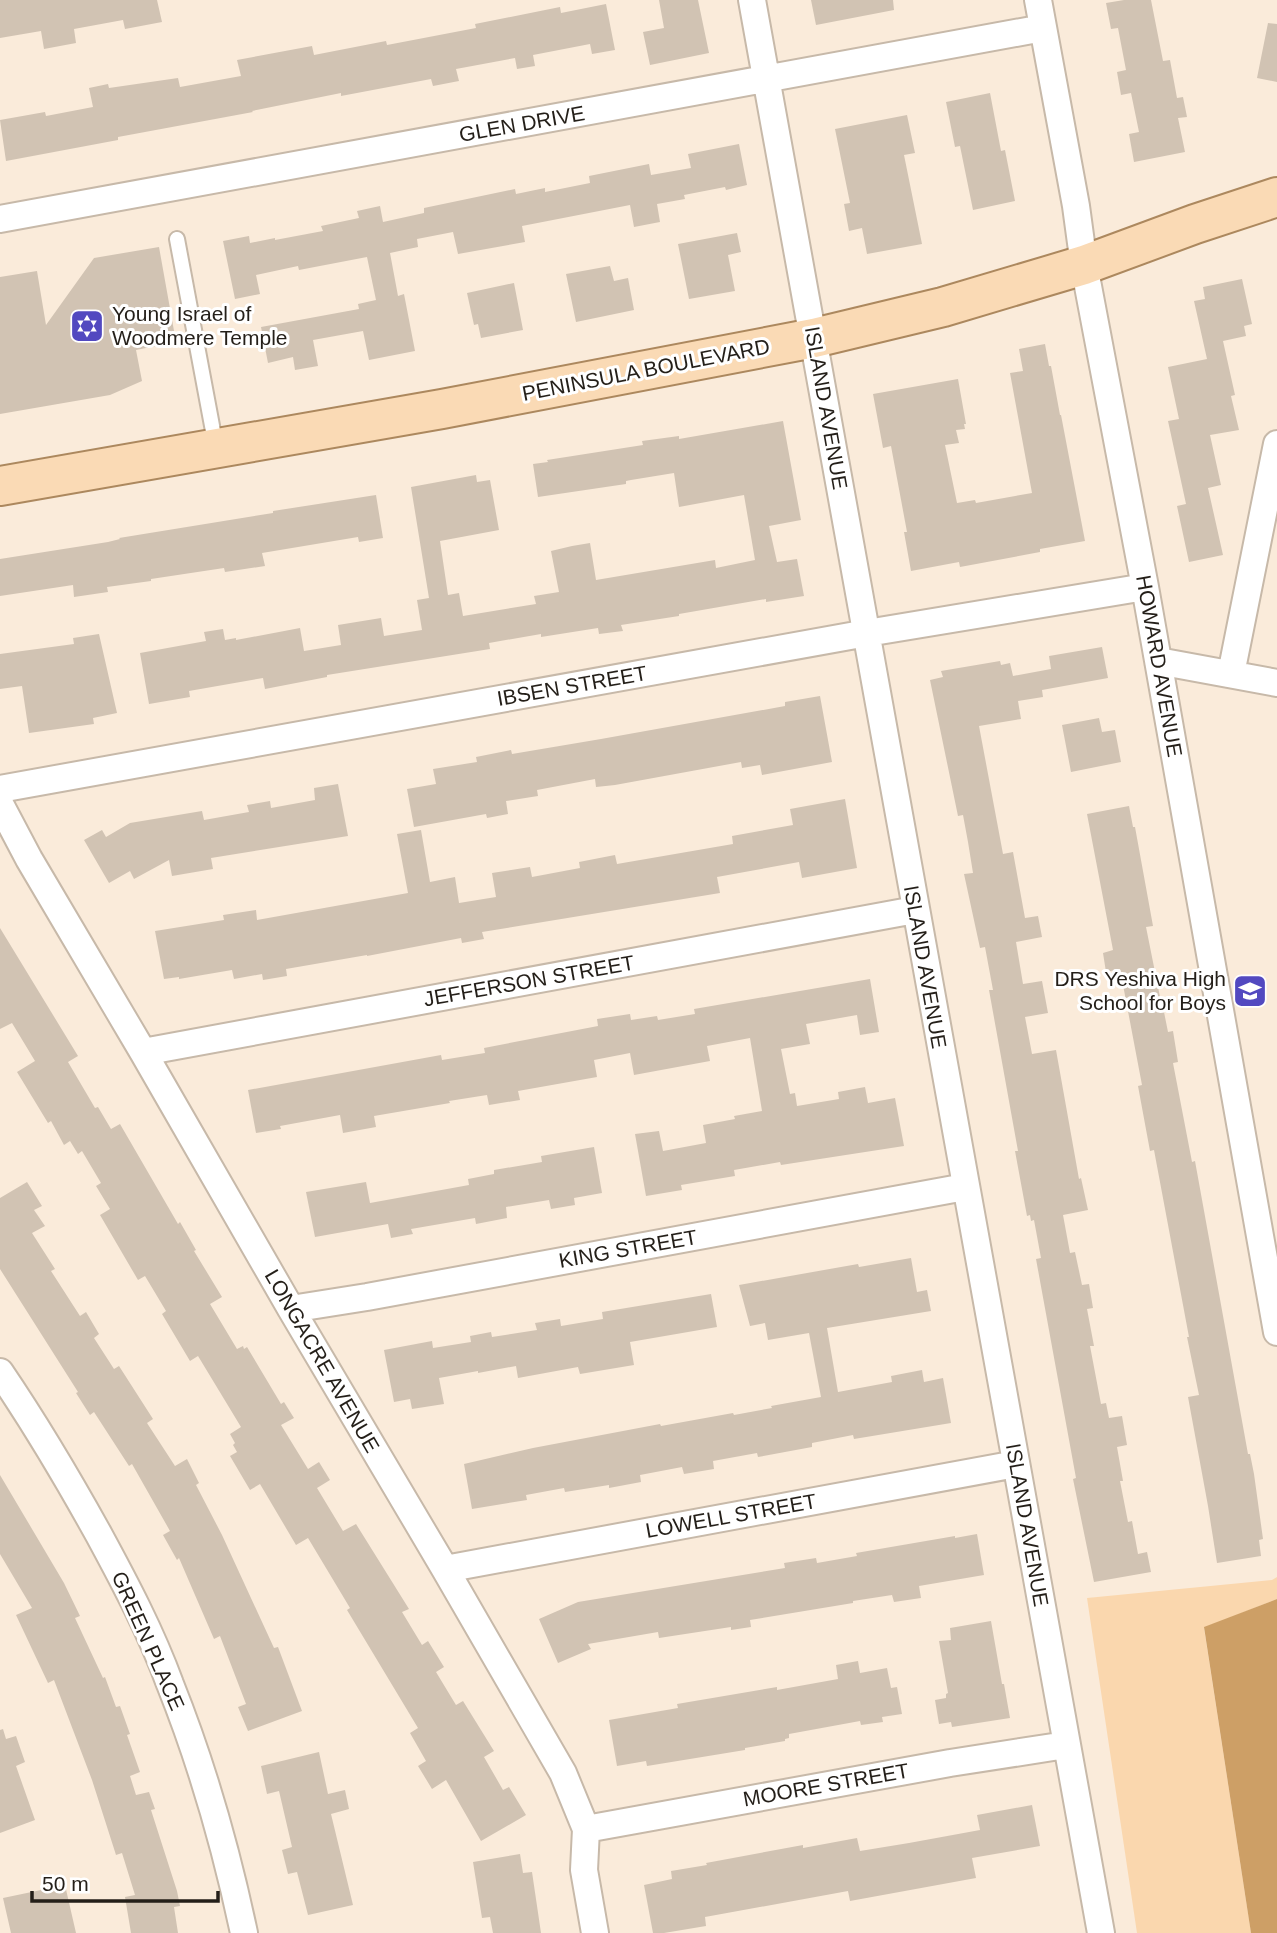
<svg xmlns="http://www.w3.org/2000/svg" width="1277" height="1933" viewBox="0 0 1277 1933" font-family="Helvetica,sans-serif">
<rect width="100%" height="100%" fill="#faebda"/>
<!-- green -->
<path fill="#fad7ae" d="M1277 1577V1599L1204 1628 1251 1933H1137L1087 1598 1272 1580Z"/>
<!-- water -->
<path fill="#cd9f66" d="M1277 1599V1933H1251L1204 1627Z"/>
<!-- building -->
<path fill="#d1c3b3" d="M0 0H157L162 22 125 29 123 20 74 29 76 43 44 49 41 31 0 38Z
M659 0H698L709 53 650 65 643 32 664 28Z
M811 0H893L894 10 816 25Z
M1124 0H1151L1163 61 1170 60 1177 98 1183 97 1187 117 1178 118 1185 152 1134 162 1129 134 1139 132 1131 93 1121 95 1117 72 1126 70 1118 28 1111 29 1106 3Z
M606 4 615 50 592 54 590 44 533 55 535 66 517 69 515 58 456 69 459 81 433 86 431 79 341 96V93L252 111 253 112 118 137V140L6 161 0 120 45 112 46 116 93 107 89 88 108 84 109 88 178 78 180 87 241 76 237 60 312 46 314 55 386 41 387 45 476 28 475 24 560 7 561 13Z
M1268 23 1277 24V82L1257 78Z
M990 93 1001 151 1005 150 1015 201 973 210 960 146 955 147 946 102Z
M907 115 915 153 904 155 922 244 867 254 862 228 849 231 844 204 850 203 835 129Z
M739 144 747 185 726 190 725 187 684 195 685 199 657 204 660 222 634 227 630 205 522 226 525 242 458 254 453 232 417 239 418 247 390 253 398 296 404 294 415 351 369 360 363 331 313 340 318 366 295 370 293 357 268 363 261 327 359 309 358 304 376 300 367 257 299 270 298 266 256 275 260 294 235 299 223 241 249 236 250 243 275 238V240L323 231 321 226 359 218 357 211 380 206 383 222 424 213V208L515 189 516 194 545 188V192L590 183 589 176 649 164 651 175 691 168 688 154Z
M737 233 741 252 728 255 735 291 689 299 678 244Z
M159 247 176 342 136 350 142 381 110 395 0 414V277L37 271 46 325 94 258Z
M610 266 614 281 628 278 634 310 576 322 566 274Z
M1242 279 1252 324 1244 326 1246 336 1223 341 1235 395 1231 396 1239 430 1210 435 1221 485 1208 488 1223 555 1189 562 1177 506 1186 504 1168 421 1179 419 1168 367 1207 359 1194 301 1205 299 1203 287Z
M514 283 523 330 481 338 478 324 474 325 467 293Z
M1045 344 1049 366H1051L1060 415H1061L1085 541 1040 549V552L960 567 959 562 911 571 904 532H907L891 446 883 448 873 394 958 379 966 424H964L965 429 956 430 959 443 945 445 957 503 975 500 976 503 1032 493 1010 373 1023 371 1019 349Z
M783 421 801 520 769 526 777 562 797 559 804 596 766 602V599L679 614V616L621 625 623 631 599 634 598 628 541 637V634L489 643 490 649 327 675V677L265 689 263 678 189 691 190 697 149 704 140 653 206 641 204 632 223 629 225 640 236 638V640L300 628 304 651 341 645 338 625 381 618 384 636 422 630 417 600 429 598 411 487 476 475 477 482 490 480 499 530 440 541 448 595 459 593 463 616 536 604 534 596 559 592 551 551 572 546 590 543 596 580 715 560 716 568 755 560 744 495 679 507 674 473 631 480 626 481V484L538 497 533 464 548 462 547 460 643 445 642 441 679 436V439Z
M376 495 383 538 359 542 358 537 262 553 265 566 225 572 224 568 151 579V581L107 587 108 592 74 597 73 585 0 596V559L108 542 120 539 119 538 273 513V511Z
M99 634 117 713 93 718 94 724 29 733 22 686 0 689V654L74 644 73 638Z
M1102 647 1108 678 1042 690 1043 697 1018 701 1021 719 979 726 1003 854 1013 852 1025 918 1038 916 1042 937 1016 942 1023 984 1042 981 1048 1013 1025 1017 1032 1054 1056 1050 1079 1179 1081 1178 1088 1210 1063 1215 1070 1253 1075 1252 1082 1285 1089 1284 1093 1308 1087 1309 1094 1346H1090L1101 1404 1106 1403 1109 1418 1122 1416 1127 1445 1117 1447 1123 1481H1120L1128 1522 1132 1521 1138 1554 1147 1552 1151 1572 1094 1582 1073 1479 1076 1478 1036 1259 1041 1258 1034 1220 1031 1221 1030 1215 1027 1216 1015 1151H1018L989 990H993L985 947 980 948 964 874 973 873 968 842 963 815 958 816 930 680 943 677 941 671 1000 661 1001 665 1010 663 1013 676 1051 669 1049 656Z
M820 696 832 762 762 775 760 765 742 768 741 762 615 785 596 787 595 779 537 790 538 796 506 801 508 814 487 818 486 814 414 827 407 789 436 784 433 769 477 762 476 757 511 750 512 754 601 739 785 706V702Z
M1099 718 1102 732 1115 730 1121 762 1071 772 1062 725Z
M338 784 348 836 211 858 213 869 172 876 169 860 134 879 130 871 109 883 84 840 102 830 106 837 130 823 202 811 204 820 249 812 247 805 270 801 271 808 315 800 314 788Z
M845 799 857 868 802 878 799 862 717 877 720 893 482 932 484 939 462 943 461 938 367 956V955L286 969 287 976 263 980 262 974 234 979 232 970 179 979V977L164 979 155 931 224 920 223 915 256 910 257 920 408 893 397 834 421 830 430 882 455 877 459 903 496 897 492 873 530 867 532 877 580 868 579 862 615 855 617 864 733 844 732 836 793 825 790 809Z
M1129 806 1133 827H1135L1153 926 1146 927 1163 1012H1164L1168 1032 1173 1031 1178 1062 1173 1063 1192 1162 1195 1161 1248 1454H1250L1254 1474 1263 1539 1259 1540 1261 1556 1217 1563 1208 1506 1188 1397 1199 1395 1187 1337H1189L1154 1150 1150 1151 1138 1086 1142 1085 1120 969 1106 972 1103 953 1113 950 1087 814Z
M0 928 78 1056 68 1062 95 1108 98 1107 111 1129 120 1124 178 1224 180 1222 196 1250 194 1251 222 1297 210 1304 237 1349 243 1346 244 1349 247 1347 281 1404 284 1402 294 1418 281 1425 308 1469 319 1462 330 1480 317 1488 343 1531 356 1524 409 1609 402 1612 422 1645 428 1641 444 1667 436 1672 456 1705 463 1701 494 1751 484 1757 503 1790 509 1787 526 1815 481 1841 446 1780 432 1789 418 1766 426 1761 410 1733 418 1728 347 1610 350 1608 308 1538 296 1545 260 1484 250 1490 230 1456 237 1452 233 1445 235 1443 230 1434 241 1427 198 1356 190 1361 162 1314 166 1311 145 1276 138 1280 100 1215 110 1209 96 1186 101 1183 82 1151 78 1154 70 1141 64 1145 51 1121 48 1123 17 1072 35 1061 12 1023 0 1029Z
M870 979 879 1032 860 1035 857 1015 806 1024 810 1044 781 1049 790 1094 795 1093 797 1106 839 1099 838 1092 865 1087 868 1103 895 1098 904 1146 781 1165 780 1162 734 1170 735 1176 681 1185 682 1190 646 1196 635 1134 659 1131 663 1151 706 1143 703 1125 735 1119 734 1116 762 1111 750 1038 707 1046 710 1061 634 1075 630 1053 594 1060 597 1077 518 1091 520 1100 489 1105 487 1095 449 1101 450 1103 374 1116 376 1127 343 1133 340 1115 280 1126 281 1129 256 1133 248 1090 441 1055 442 1060 485 1053 484 1048 598 1026 597 1019 630 1014 631 1020 657 1016 658 1020 695 1014 694 1009Z
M594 1147 602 1193 574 1198 575 1205 551 1209 549 1200 506 1207 507 1218 476 1224 475 1218 411 1229 413 1234 391 1238 388 1224 315 1237 306 1192 366 1182 370 1203 469 1185 468 1179 494 1174V1170L542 1162 541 1156Z
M27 1182 42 1206 34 1210 45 1226 32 1233 55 1269 51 1271 80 1316 86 1312 99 1334 94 1338 114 1369 119 1366 153 1419 147 1423 175 1466 187 1459 199 1483 196 1485 222 1535 274 1648 278 1647 302 1711 248 1731 238 1707 246 1704 220 1636 214 1639 179 1558 177 1560 163 1535 170 1531 132 1464 129 1466 94 1412 90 1415 76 1393 78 1392 0 1269V1198Z
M911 1258 917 1292 927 1290 931 1311 827 1328 838 1392 892 1382 891 1376 922 1370 924 1382 943 1378 951 1423 854 1439 853 1435 812 1443V1447L758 1457 757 1453 713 1461 714 1469 684 1474 682 1467 640 1475 641 1482 609 1488V1485L565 1492 564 1488 526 1495 527 1500 472 1509 464 1464 533 1448 660 1424 661 1426 733 1413 734 1415 772 1408 771 1406 821 1397 809 1333 768 1340 765 1323 750 1326 739 1285 858 1264 859 1267Z
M711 1294 717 1327 630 1342 634 1365 580 1374 578 1367 518 1378 516 1366 478 1373V1371L439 1378 444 1404 412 1409 410 1399 394 1402 384 1350 432 1341 433 1348 471 1342 470 1336 491 1332 492 1337 537 1330 535 1323 560 1319 561 1326 603 1319 602 1312Z
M0 1475 64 1583 80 1616 75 1618 103 1678 105 1677 116 1707 120 1706 130 1734 127 1735 140 1772 130 1776 136 1795 149 1792 155 1809 151 1810 177 1891 180 1906 174 1907 178 1933H131L125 1897 135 1895 122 1853 116 1855 92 1780 54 1680 48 1683 16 1615 32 1608 0 1554Z
M977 1534 984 1575 919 1586 921 1598 894 1602 892 1595 853 1601V1603L750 1620 751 1627 731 1630V1627L659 1638 658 1632 588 1644 591 1649 558 1663 539 1619 578 1602 785 1568 784 1563 816 1558 817 1563 857 1556 856 1553 955 1536V1538Z
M991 1621 1002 1684H1004L1010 1718 952 1727 951 1722 939 1724 935 1700 946 1698V1694L948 1693 939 1641 951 1640 950 1628Z
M858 1661 860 1673 887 1668 891 1688 897 1687 902 1714 882 1717 883 1722 861 1725 860 1721 789 1734V1738L785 1739V1741L745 1748V1750L647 1766 646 1761 617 1766 609 1720 678 1708 677 1704 777 1687V1690L838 1679 836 1665Z
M3 1729 6 1739 16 1736 25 1762 16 1766 35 1820 0 1833V1730Z
M319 1752 328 1794 345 1790 349 1809 331 1814 353 1905 308 1915 297 1872 288 1874 282 1850 292 1847 279 1791 267 1794 261 1766Z
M1032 1805 1040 1846 972 1858 976 1878 850 1901 848 1891 705 1917 706 1926 664 1933H653L644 1885 672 1879 671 1871 707 1865 706 1863 803 1845V1848L857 1838 860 1851 909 1843 980 1830 977 1815Z
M520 1854 523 1873 532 1872 541 1933H493L490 1917 482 1918 473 1862Z
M65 1885 76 1933H11L3 1898Z"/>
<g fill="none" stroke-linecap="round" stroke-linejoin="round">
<!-- lane casing -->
<g stroke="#c7b9a9" stroke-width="18">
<path id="lane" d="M177 239 216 447"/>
</g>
<!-- street casing -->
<g stroke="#c7b9a9" stroke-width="30">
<path id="street" d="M752 0 1101 1933
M1038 0 1076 206 1084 265 1145 587 1277 1332
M0 219 1043 28
M1158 661 1277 683
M1231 674 1277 444
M0 789 867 633 1145 587
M0 804 29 859 143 1052 291 1309 445 1569 563 1773 586 1829 584 1870 595 1933
M143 1052 915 910
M291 1309 367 1297 965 1187
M0 1372C36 1425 68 1479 99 1535 125 1583 151 1632 170 1684 202 1764 226 1848 244 1933
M445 1569 1016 1464
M586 1829 950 1763 1066 1745"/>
</g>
<!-- primary casing -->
<g stroke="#ac885e" stroke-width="42">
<path id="primary" d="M0 486 442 409 814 338 943 307 1084 265 1195 224 1277 197"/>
</g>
<!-- lane -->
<use href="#lane" stroke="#fff" stroke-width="14"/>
<!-- street -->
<use href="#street" stroke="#fff" stroke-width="26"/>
<!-- primary -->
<use href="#primary" stroke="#fadab5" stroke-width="38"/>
</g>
<!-- icons -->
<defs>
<g id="synagogue-square" transform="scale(1.75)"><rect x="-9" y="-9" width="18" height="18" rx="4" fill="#5249c0" stroke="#fff"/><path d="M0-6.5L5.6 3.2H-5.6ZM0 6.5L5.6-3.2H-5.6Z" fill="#fff"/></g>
<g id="school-square" transform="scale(1.75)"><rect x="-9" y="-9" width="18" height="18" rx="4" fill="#5249c0" stroke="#fff"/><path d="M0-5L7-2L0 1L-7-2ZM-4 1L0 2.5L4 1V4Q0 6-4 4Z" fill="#fff"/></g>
</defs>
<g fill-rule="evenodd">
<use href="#synagogue-square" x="87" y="326"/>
<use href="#school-square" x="1250" y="991"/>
</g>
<g text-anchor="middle" stroke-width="6" stroke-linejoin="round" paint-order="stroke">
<!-- street labels -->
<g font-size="21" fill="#241f19" stroke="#fff">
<text transform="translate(522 124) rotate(-10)" y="7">GLEN DRIVE</text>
<text transform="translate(646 370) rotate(-11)" y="7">PENINSULA BOULEVARD</text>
<text transform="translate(826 408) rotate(80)" y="7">ISLAND AVENUE</text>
<text transform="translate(1159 666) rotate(80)" y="7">HOWARD AVENUE</text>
<text transform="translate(572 686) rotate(-10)" y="7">IBSEN STREET</text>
<text transform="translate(925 967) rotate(80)" y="7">ISLAND AVENUE</text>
<text transform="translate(529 981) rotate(-10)" y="7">JEFFERSON STREET</text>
<text transform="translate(628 1249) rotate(-10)" y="7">KING STREET</text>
<text transform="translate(322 1361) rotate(60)" y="7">LONGACRE AVENUE</text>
<text transform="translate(731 1516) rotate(-10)" y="7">LOWELL STREET</text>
<text transform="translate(1027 1525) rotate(80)" y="7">ISLAND AVENUE</text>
<text transform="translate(148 1641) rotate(66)" y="7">GREEN PLACE</text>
<text transform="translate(826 1785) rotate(-10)" y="7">MOORE STREET</text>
</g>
<!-- poi labels -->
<g font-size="21" fill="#241f19" stroke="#fff" text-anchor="start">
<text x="112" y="321">Young Israel of<tspan x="112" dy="24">Woodmere Temple</tspan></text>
<text x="1226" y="986" text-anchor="end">DRS Yeshiva High<tspan x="1226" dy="24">School for Boys</tspan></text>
</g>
</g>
<!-- scale -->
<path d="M32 1891v10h186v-10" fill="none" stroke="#241f19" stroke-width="3.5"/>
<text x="42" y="1891" font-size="21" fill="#241f19" stroke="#ffffff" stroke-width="5" paint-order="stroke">50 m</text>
</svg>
